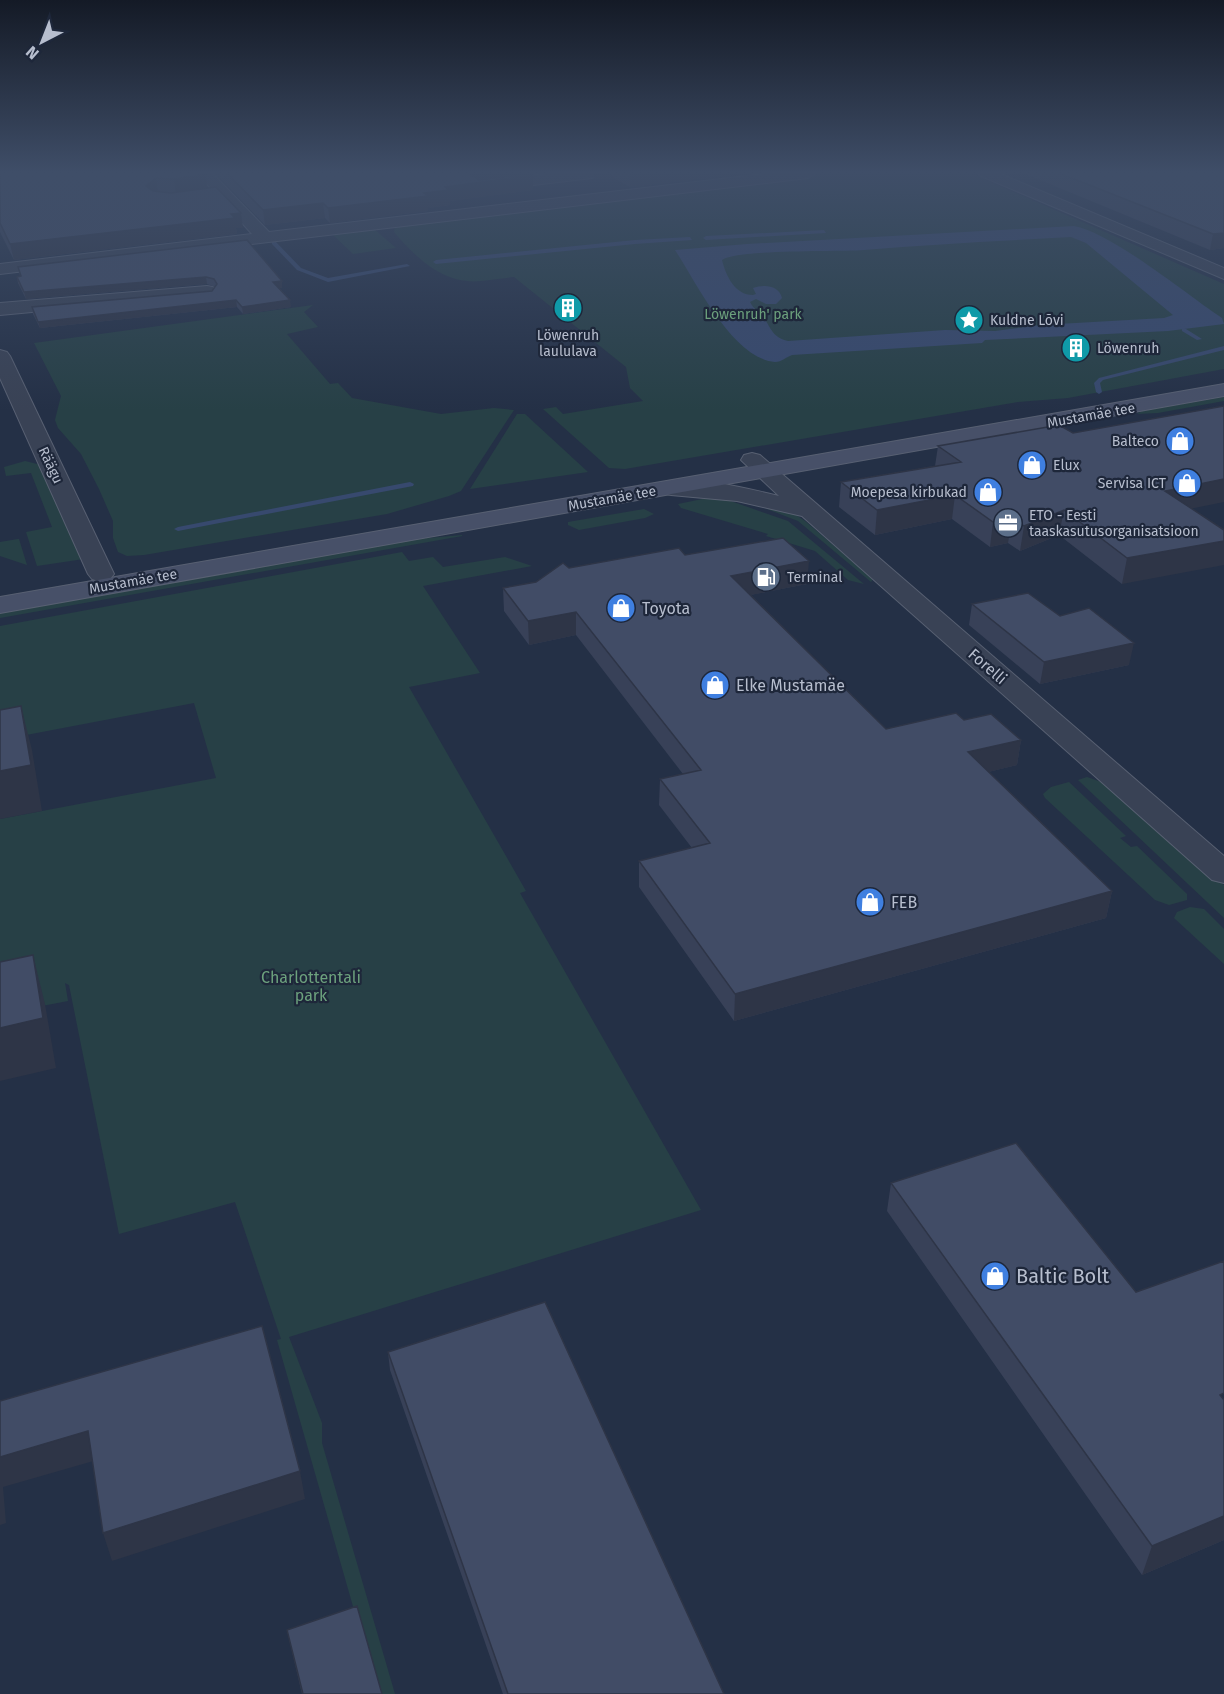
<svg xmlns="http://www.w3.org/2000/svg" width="1224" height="1694" viewBox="0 0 1224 1694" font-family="'Fira Sans',sans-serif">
<rect width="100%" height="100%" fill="#243046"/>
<!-- green -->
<path fill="#274046" d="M825 173H970L1224 284V369L1068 398 1018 402 625 469 609 468 543 409 556 407 563 414 643 401 630 388 626 367 514 277C503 278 492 280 481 281 444 285 416 258 394 232L395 225Z
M373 228 396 248 353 254 331 233Z
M313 305 304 312 318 327 287 334 330 384 338 383 352 398 441 414 494 408 514 410 461 491 449 496 387 514 144 555 127 556 118 552 113 538V521L99 489 81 454 58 428 55 420 61 396 34 343Z
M1224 397V401L1158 413 1137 414 1142 411Z
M517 414H525L588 472 470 489Z
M25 461 41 465 84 559 37 566 26 532 52 527 31 473 6 476 4 467Z
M707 498H722L788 521 864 584 848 580 815 551 766 536 768 534 681 508 678 504Z
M754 504 793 513 805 521 873 579 871 582 798 521Z
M644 509 654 514 645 518 579 530 568 525V522Z
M462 535V536L0 618V613L406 540Z
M18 539H19L27 565 0 556V542Z
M402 552 409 561 433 557 443 567 505 557 532 566 423 586 480 673 409 687 526 891 520 893 701 1210 289 1337 322 1423V1443L395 1694H378L277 1340 281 1339 235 1202 119 1234 69 985 65 983 68 1001 0 1014V819L216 778 194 703 0 740V626Z
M1087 777 1110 785 1224 885V918L1078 780Z
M1069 782 1126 836 1120 838 1131 847 1137 846 1187 894V900L1169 905 1155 900 1045 798 1043 794 1051 787Z
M1190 907 1204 909 1224 929V964L1174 918 1177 912Z"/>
<!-- water -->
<path fill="#37496e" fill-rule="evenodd" d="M1074 226C1112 233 1186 294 1222 318L1224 324 1168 331 985 340 982 343 792 355C786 357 782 362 775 362 733 359 696 282 675 250L747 244ZM1071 237 1086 243 1173 315 1164 318 1040 325 995 331 945 330 788 341C773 338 771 328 764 318 759 311 754 310 750 302L756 299 766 304H776L782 298C779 285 764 284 753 288L756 294 753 295C735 295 726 276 722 260 737 249 838 252 864 250 933 244 1002 241 1071 237Z"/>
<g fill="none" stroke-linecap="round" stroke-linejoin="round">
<!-- stream -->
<path fill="#37496e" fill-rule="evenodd" d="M824 230 826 233 706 240 703 238 706 236Z
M690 237 692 240 635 244 436 264 433 262 436 260 635 240Z
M272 242H276L301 268 328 278 407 264 410 266 328 282 297 270 272 244Z
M1182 329H1186L1202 339 1197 340 1182 331Z
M1224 346V350L1103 380 1100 383 1102 392 1099 394 1096 392 1094 383 1099 378Z
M410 482 414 484 413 486 178 531 174 529 178 527Z"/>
<!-- minor casing -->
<g stroke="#586072" stroke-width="2">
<path id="minor" d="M197 173H212L269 232 772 173H816L808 178 0 274V264L252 234Z
M555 173H600L592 178 490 190 482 185 490 180Z
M207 286 213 287 216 291 213 295 0 315V303Z
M0 350 7 352 10 356 114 574 110 579 101 582 92 579 88 574 0 378Z
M752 453 760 455 1224 856V883L1212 880 802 516 737 501 671 495 663 493 659 488 663 483C695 475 746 488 779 496L741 460 744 455Z"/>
</g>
<!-- tertiary casing -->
<g stroke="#586072" stroke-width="2">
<path id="tertiary" d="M978 173H998L1224 268V279L981 176Z"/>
</g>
<!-- secondary casing -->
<g stroke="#586072" stroke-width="2">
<path id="secondary" d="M1224 384V396L0 613V597Z"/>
</g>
<!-- minor -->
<use href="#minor" fill="#394255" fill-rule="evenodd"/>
<!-- tertiary -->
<use href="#tertiary" fill="#394255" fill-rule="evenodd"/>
<!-- secondary -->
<use href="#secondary" fill="#475068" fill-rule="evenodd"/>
</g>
<!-- wall -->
<path fill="#384158" d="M0 173H204L207 188 243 228H236L237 234 14 260 0 232Z
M215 173H539L530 174 533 190 450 201V205L428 208V211L330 223 325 218 265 225Z
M594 173H749L630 187 612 177 594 179Z
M1023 173H1224V248L1210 250Z
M18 267 282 281V288H279L291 307 243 314 237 307 40 328 33 314 32 307 212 291 215 287 207 284 26 299 18 283 17 277 20 276Z
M938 446 1192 509 1122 584 1059 535 1020 551 1008 543 990 547 952 519 875 535 839 507 841 482 935 466Z
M569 568 807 584 750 595 886 729 964 720 1021 740 1017 765 988 772 1112 891 1106 918 734 1021 639 887V861L692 848 659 805 660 779 683 774 576 635 529 645 504 611 503 588 536 582Z
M972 604 1060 616 1129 665 1040 684 969 625Z
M891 1183 1224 1540 1142 1575 887 1211Z
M388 1352 724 1694H503L390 1370Z
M287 1630 382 1694H302Z"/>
<!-- shaded-wall -->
<path fill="#2e3547" d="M469 173H539L479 180 533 175V190L450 201V205L428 208V211L330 223 328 208 424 193 445 187Z
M594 173H612V177L594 179Z
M630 173H749L630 187Z
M206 174 207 188 176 194 174 179Z
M156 178 158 193 148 201 146 186Z
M323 203 325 218 265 225 263 210Z
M241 213 243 228H236L237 234 14 260 10 244Z
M1224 233V248L1210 250 1213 234Z
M206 277 207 284 26 299 24 292Z
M282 281V288L274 289 273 282Z
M236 300 237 307 40 328 38 322Z
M290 300 291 307 243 314 242 307Z
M1224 479V502L1160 515 1165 491Z
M955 495 952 519 875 535 877 510Z
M1064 510 1059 535 1020 551 1024 526Z
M1012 519 1008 543 990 547 993 522Z
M1224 541V565L1122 584 1127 558Z
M809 561 807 584 730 599 731 576Z
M576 612V635L529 645 528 621Z
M1134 643 1129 665 1040 684 1044 662Z
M21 706 32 750 42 811 0 819V771Z
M1021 740 1017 765 964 778 968 752Z
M1112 891 1106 918 734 1021 735 994Z
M33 955 45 1004 56 1068 0 1081V1028Z
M88 1431 97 1460 3 1487 6 1523 0 1525V1457Z
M300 1471 305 1499 112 1561 103 1533Z
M1224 1516V1540L1142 1575 1152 1546Z"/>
<!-- building -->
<path fill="#414c66" stroke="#2e3547" stroke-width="1.5" d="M0 173H204L206 174 174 179 156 178 146 186 153 191 171 193 216 187 241 213 231 214 235 218 10 244 0 223Z
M227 173H469H468L479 180 530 174 533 175 445 187 449 190 424 193 428 196 328 208 323 203 263 210Z
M1059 173H1224V233L1213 234Z
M247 240 282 281 273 282 290 300 242 307 236 300 38 322 32 307 212 291 217 284 214 279 206 277 24 292 17 277 21 276 18 267Z
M1224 406V479L1165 491 1224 530V541L1127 558 1064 510 1024 526 1012 519 993 522 955 495 877 510 841 482 961 462 938 446 1059 425 1073 433Z
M783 538 809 561 731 576 886 729 956 713 964 720 991 714 1021 740 968 752 1112 891 735 994 639 861 710 843 660 779 701 770 576 612 528 621 503 588 536 582 563 563 569 568 679 548 685 555Z
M1028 593 1060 616 1089 608 1134 643 1044 662 972 604Z
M21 706 31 765 0 771V710Z
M33 955 43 1018 0 1028V962Z
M1016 1143 1136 1292 1224 1261V1393L1220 1395 1224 1400V1516L1152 1546 891 1183Z
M545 1302 724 1694H508L388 1352Z
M262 1326 300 1471 103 1533 88 1431 0 1457V1401Z
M357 1606 382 1694H303L287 1630Z"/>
<!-- sky -->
<linearGradient id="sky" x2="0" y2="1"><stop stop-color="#141a26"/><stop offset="0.42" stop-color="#3f4e68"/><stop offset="1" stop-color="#3f4e68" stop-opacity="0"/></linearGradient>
<rect width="1224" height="410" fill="url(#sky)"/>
<!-- icons -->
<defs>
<g id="building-disc" transform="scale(1.5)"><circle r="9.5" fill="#0f9aa8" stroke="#1e273a"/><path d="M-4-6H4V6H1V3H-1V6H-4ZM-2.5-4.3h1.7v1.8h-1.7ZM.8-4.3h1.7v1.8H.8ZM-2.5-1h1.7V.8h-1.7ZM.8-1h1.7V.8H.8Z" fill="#fff"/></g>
<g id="sight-disc" transform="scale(1.5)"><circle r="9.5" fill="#0f9aa8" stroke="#1e273a"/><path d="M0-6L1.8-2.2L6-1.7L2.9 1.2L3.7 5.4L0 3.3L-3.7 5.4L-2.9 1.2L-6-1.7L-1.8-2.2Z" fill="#fff"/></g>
<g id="shop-disc" transform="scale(1.5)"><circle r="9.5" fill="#3f7fe0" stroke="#1e273a"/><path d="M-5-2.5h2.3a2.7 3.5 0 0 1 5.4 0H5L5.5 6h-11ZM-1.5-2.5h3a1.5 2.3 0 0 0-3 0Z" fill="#fff"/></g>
<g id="office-disc" transform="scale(1.5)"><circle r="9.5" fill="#5c6f8a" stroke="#1e273a"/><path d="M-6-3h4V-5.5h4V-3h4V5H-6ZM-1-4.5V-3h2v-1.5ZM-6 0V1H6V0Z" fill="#fff"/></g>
<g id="fuel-disc" transform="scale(1.5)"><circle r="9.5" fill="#5c6f8a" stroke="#1e273a"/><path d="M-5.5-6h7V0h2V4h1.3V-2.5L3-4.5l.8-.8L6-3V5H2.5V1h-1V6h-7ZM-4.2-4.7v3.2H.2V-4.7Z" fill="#fff"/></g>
</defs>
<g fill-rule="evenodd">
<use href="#building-disc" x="568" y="308"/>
<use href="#sight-disc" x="969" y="320"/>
<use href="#building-disc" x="1076" y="348"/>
<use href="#shop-disc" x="1180" y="441"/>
<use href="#shop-disc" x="1032" y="465"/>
<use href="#shop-disc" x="1187" y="483"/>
<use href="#shop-disc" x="988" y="492"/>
<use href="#office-disc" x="1008" y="523"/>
<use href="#fuel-disc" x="766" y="577"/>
<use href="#shop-disc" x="621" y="608"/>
<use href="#shop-disc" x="715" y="685"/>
<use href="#shop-disc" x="870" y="902"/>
<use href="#shop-disc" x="995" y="1276"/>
</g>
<g text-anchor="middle" stroke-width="4.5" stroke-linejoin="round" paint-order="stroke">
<!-- far-park labels -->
<g font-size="14" fill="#6ca17d" stroke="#1e273a">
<text x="753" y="319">Löwenruh' park</text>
</g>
<!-- far-poi labels -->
<g font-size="14" fill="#b7bece" stroke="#1e273a" text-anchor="start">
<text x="990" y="325">Kuldne Lõvi</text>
<text x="568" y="340" text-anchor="middle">Löwenruh<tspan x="568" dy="16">laululava</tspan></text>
<text x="1097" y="353">Löwenruh</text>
<text x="1159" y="446" text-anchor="end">Balteco</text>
<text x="1053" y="470">Elux</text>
<text x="1166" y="488" text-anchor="end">Servisa ICT</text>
<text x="967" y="497" text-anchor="end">Moepesa kirbukad</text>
<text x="1029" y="520">ETO - Eesti<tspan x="1029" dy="16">taaskasutusorganisatsioon</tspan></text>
<text x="787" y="582">Terminal</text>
</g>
<!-- far-street labels -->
<g font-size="14" fill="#b7bece" stroke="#1e273a">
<text transform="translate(1091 415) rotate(-10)" y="5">Mustamäe tee</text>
<text transform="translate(51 465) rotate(65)" y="5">Räägu</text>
<text transform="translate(612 498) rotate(-10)" y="5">Mustamäe tee</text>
<text transform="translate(133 581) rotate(-10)" y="5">Mustamäe tee</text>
</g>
<!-- poi labels -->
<g font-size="16" fill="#b7bece" stroke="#1e273a" text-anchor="start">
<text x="642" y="614">Toyota</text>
<text x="736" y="691">Elke Mustamäe</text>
<text x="891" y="908">FEB</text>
</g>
<!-- street labels -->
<g font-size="16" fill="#b7bece" stroke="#1e273a">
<text transform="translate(988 666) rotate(41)" y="6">Forelli</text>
</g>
<!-- park labels -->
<g font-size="16" fill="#6ca17d" stroke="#1e273a">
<text x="311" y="983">Charlottentali<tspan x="311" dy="18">park</tspan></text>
</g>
<!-- near-poi labels -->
<g font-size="20" fill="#b7bece" stroke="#1e273a" text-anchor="start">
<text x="1016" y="1283">Baltic Bolt</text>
</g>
</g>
<!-- north arrow -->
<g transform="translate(42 42) rotate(222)" stroke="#1e273a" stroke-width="4.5" paint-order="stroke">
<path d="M0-4.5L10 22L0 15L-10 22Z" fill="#b7bece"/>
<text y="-9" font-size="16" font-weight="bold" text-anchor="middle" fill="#b7bece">N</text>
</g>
</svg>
